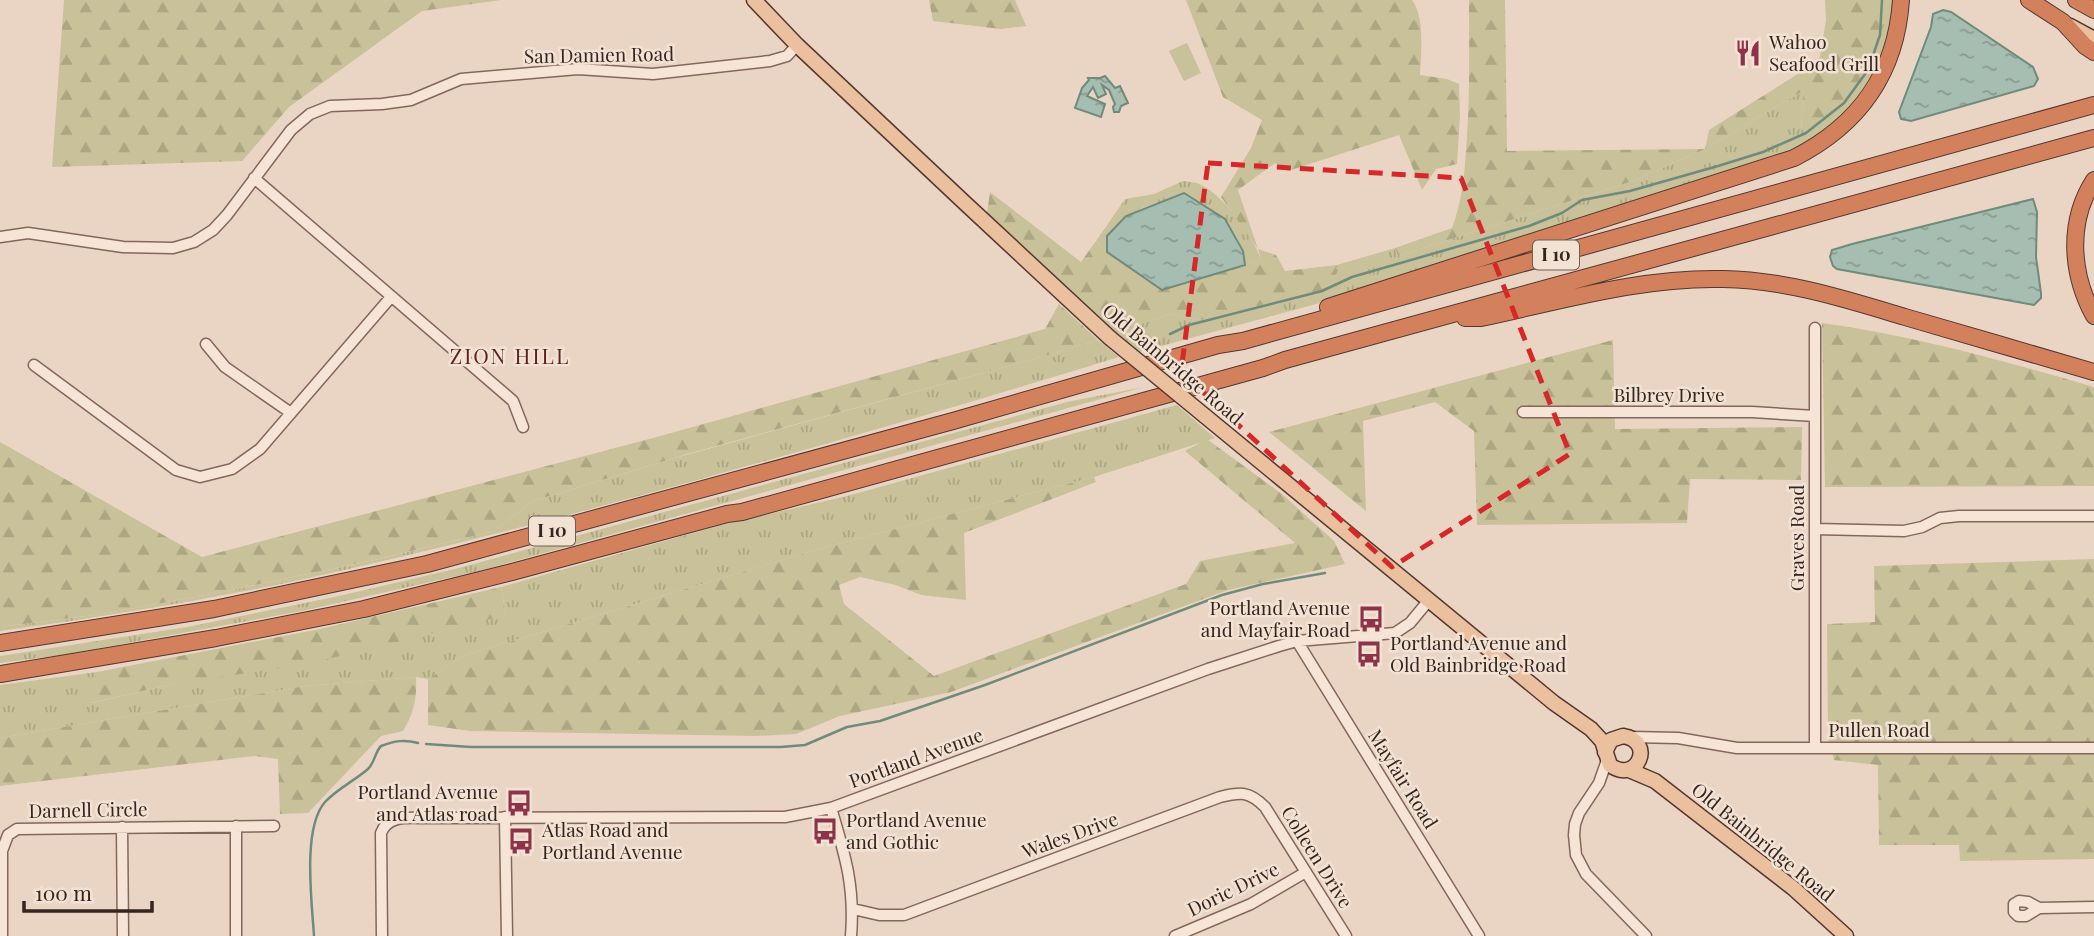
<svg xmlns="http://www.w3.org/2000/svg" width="2094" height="936" viewBox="0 0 2094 936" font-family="'Playfair Display',serif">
<defs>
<pattern id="grass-tufts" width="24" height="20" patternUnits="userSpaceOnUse" patternTransform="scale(1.75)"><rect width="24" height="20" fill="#c8c199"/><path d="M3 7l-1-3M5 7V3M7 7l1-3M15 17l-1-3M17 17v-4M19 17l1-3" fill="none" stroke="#aca683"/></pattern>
<pattern id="forest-firs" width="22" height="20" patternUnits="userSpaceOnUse" patternTransform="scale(1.75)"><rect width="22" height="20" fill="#c8c199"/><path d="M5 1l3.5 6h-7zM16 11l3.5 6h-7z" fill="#aca683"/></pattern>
<pattern id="water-ripples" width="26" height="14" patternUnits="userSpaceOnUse" patternTransform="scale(1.75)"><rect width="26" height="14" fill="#a6beb1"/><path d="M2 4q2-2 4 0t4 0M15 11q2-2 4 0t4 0" fill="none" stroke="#889a8f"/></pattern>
</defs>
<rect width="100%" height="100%" fill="#ead5c5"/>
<!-- grass -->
<path fill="url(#grass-tufts)" d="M1881 0H1897L1895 26 1872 87 1808 147 1408 279 1139 352 1118 334 1145 322 1173 314 1202 320 1333 287 1337 265 1395 248 1398 256 1633 181 1705 149 1803 91 1801 136Z
M1183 181C1188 182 1195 182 1199 184 1222 193 1254 237 1261 260L1245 265C1241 225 1215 212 1184 194L1142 208 1107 236V252L1096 241 1125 199 1154 194Z
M1098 340 1119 357C977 401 834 442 690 482 556 519 422 554 286 583 191 602 96 618 0 631V627L102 614 222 592 375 560 494 531 533 501 675 458 1048 355Z
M1144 387 479 571 302 611 62 655 0 663V656L187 627 339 596 459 568 1067 402Z
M1177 405 1215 438 1094 477 826 547 465 655 428 679 416 677 305 686 0 738V685L97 672 91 703 174 684 506 615 501 587 725 524 847 496Z"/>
<!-- forest -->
<path fill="url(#forest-firs)" d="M64 0H501L422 11 289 107 242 161 52 167Z
M929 0H1015L1026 26 1001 29 933 21Z
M1186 0H1412C1425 17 1421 54 1420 75L1447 79 1459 84 1460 115 1457 164 1436 169 1422 190 1399 135 1288 171 1275 163 1238 190 1258 249 1276 255 1285 271 1337 265 1334 287 1202 320 1173 314 1145 322 1118 334 987 213 990 192 1081 262 1096 241 1107 252 1162 290 1261 260 1258 249 1221 197 1251 148 1262 120 1223 97Z
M1469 0H1505L1507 151 1705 149 1709 130 1801 72 1820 57 1826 20 1825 0H1881C1881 11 1882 23 1880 33 1873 79 1837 112 1801 136L1803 91 1705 149 1633 181 1398 256 1395 248 1452 228C1463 199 1465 168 1467 137 1470 91 1469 46 1469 0Z
M1059 304 1098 340 1048 355 691 453 533 501 494 531 374 560 222 592 102 614 0 627V442L202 557 653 438 1045 329Z
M1822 323C1915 336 2005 361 2094 387V486L1825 487Z
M1613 340 1615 429 1802 427 1801 480 1690 479 1687 523 1477 525 1474 431 1435 402 1363 421 1366 511 1269 432Z
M1207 439 1282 494 1334 541 1345 564 1228 590 951 692 840 716 796 734 755 736 470 731 428 725V679L465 655 826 547 1094 477 1096 482 964 533 966 600 921 595 896 585 860 577 839 585 844 604 934 676 1186 584 1200 561 1295 543 1185 451Z
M2094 559V859L1960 861 1959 845H1879L1878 765 1834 760 1828 738 1827 624 1875 622 1874 566Z
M501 587 506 615 307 664 174 684 90 703 97 672 320 629Z
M416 677C417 698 414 713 403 731L381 736 308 813 280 814 278 759 254 756 0 786V738L305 686Z"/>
<!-- green -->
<path fill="#c8c199" d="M1187 43 1201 73 1184 81 1169 51Z"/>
<!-- water -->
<path fill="url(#water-ripples)" stroke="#6e8b7c" stroke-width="2" d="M1943 10 1951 12 2033 67 2038 79 2034 86 1911 121 1901 119 1899 112 1931 27 1933 14Z
M1105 76 1115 88 1120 86 1128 103 1121 106 1119 112H1114L1113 107 1115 104 1109 90 1102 85 1106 94 1098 98 1093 87 1087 96 1105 104 1101 117 1075 108 1082 88 1089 80 1088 78H1100Z
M1184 193 1225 219 1243 251 1245 265 1162 290 1107 252V236L1126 216Z
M2033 199 2037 212 2036 257 2041 293V298L2034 305 1837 269 1833 266 1830 257 1832 250 1852 244Z"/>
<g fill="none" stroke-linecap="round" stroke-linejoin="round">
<!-- stream -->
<path stroke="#6e8b7c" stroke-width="2.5" d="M1170 334 1189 325 1322 291 1352 277 1529 226 1562 213 1582 200 1630 191 1718 166 1763 152 1806 133 1844 103 1868 70 1880 35 1882 0
M426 744 471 747H781L805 745 847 727 880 721 985 685 1222 595 1263 584 1325 573
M314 936C312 903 302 828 325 802 337 789 354 781 368 769 375 762 375 752 381 746 395 741 404 739 418 743"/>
<!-- minor casing -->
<g stroke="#84675c" stroke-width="13">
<path id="minor" d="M254 178 513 401 523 427
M0 237 28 233 123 247 173 248 194 242 213 230 227 215 291 130 310 114 330 106 382 104 411 100 461 79 578 69 653 74 770 61 787 56 797 45
M206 344 225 367 291 413
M34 365 176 470 200 477 232 469 260 449 391 297
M1523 412H1752L1815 416
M1815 529 1904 531 1922 527 1940 518 1959 516H2094
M1297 641 1479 936
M1631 737 1678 738 1737 748H2094
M1815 748V328
M1607 760 1599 783 1579 813 1575 824 1574 835 1576 855 1586 874 1646 936
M831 808C845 855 855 886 851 936
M505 817 507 936
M236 826V936
M122 827 123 936
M2039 908 2028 902 2019 901 2014 904V912L2018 916H2026L2039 908 2094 907
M853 909 879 915H904L1220 797C1241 792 1249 791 1265 807L1346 936
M2 936V851L8 835 17 829 274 826
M382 936 381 833C388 815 407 818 425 818L785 817 831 808 1208 669 1279 646 1297 641 1395 633 1410 623 1429 600
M1175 936 1251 904 1306 872"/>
</g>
<!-- major casing -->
<g stroke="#523730" stroke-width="17">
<path id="major" d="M754 0 797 45 967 205 1110 338
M2070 26 2094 39
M1205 416 1554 703 1591 729 1602 741 1610 765C1637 785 1656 741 1623 736L1611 740 1605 752
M1629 770 1655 781 1793 888 1846 936"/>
</g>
<!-- highway casing -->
<g stroke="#523730" stroke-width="18">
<path id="highway" d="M2029 0 2063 22 2085 46 2094 52
M2076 0 2094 10
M2094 180C2067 222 2071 274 2094 316
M1328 307 1794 158C1859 125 1896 74 1901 0
M1465 318H1481C1561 301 1641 277 1723 279 1786 280 1845 299 1905 317 1968 335 2031 354 2094 372
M0 643 214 609 427 564 953 421 1218 345 1243 341 2094 105
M0 674 216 638 364 609 512 572 727 514 742 512 1263 368 1285 360 2094 138"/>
</g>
<!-- minor -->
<use href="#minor" stroke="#f6e5d7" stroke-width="10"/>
<!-- major -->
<use href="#major" stroke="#ebc09f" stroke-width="14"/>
<!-- highway -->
<use href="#highway" stroke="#d3805c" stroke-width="16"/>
<!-- major-bridge casing -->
<g stroke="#523730" stroke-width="17" stroke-linecap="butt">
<path id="major-bridge" d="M1110 338 1205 416"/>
</g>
<!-- major-bridge -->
<use href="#major-bridge" stroke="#ebc09f" stroke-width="14"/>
</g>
<!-- marked area -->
<path fill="none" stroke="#d62828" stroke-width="5" stroke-dasharray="14 9" stroke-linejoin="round" d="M1208 163 1461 178 1570 454 1392 567 1181 372Z"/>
<!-- icons -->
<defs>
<g id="restaurant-bare" transform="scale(2.1)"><path d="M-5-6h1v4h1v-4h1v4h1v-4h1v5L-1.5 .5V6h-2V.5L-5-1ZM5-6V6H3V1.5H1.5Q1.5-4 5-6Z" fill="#8e3149" stroke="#f2e2d3" stroke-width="2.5" paint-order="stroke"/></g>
<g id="bus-bare" transform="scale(2.1)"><path d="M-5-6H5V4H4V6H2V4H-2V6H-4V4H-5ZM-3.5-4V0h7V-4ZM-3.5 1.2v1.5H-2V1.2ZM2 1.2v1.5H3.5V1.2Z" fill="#8e3149" stroke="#f2e2d3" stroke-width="2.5" paint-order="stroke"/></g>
</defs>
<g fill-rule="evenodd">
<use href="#restaurant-bare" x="1748" y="53"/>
<use href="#bus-bare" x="1371" y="619"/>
<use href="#bus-bare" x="1369" y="654"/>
<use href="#bus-bare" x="519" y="803"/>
<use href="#bus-bare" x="825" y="831"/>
<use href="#bus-bare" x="521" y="841"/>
</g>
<g text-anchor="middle" stroke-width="5" stroke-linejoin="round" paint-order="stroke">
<!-- shield labels -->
<g fill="#f2e2d3" stroke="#6e5d55" stroke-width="2">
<rect x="1533" y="240.5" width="46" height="29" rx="5"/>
<rect x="529" y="516.5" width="46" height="29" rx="5"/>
</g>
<g font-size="18" font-weight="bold" fill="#35241f">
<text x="1556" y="261">I 10</text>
<text x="552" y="537">I 10</text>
</g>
<!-- poi labels -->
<g font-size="19" fill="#35241f" stroke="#f2e2d3" text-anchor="start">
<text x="1769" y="49">Wahoo<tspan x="1769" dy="22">Seafood Grill</tspan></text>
<text x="1350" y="615" text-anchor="end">Portland Avenue<tspan x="1350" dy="22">and Mayfair Road</tspan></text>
<text x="1390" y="650">Portland Avenue and<tspan x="1390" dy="22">Old Bainbridge Road</tspan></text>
<text x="498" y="799" text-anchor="end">Portland Avenue<tspan x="498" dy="22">and Atlas road</tspan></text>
<text x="846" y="827">Portland Avenue<tspan x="846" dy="22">and Gothic</tspan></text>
<text x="542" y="837">Atlas Road and<tspan x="542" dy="22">Portland Avenue</tspan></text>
</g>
<!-- street labels -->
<g font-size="19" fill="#35241f" stroke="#f2e2d3">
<text transform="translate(599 55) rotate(-1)" y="7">San Damien Road</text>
<text transform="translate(1173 364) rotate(40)" y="7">Old Bainbridge Road</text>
<text x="1669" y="402">Bilbrey Drive</text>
<text transform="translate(1797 538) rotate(-90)" y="7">Graves Road</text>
<text x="1879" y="737">Pullen Road</text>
<text transform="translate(916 758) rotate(-20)" y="7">Portland Avenue</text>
<text transform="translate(1403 779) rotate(58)" y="7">Mayfair Road</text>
<text transform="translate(88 810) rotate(-1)" y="7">Darnell Circle</text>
<text transform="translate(1070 835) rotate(-20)" y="7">Wales Drive</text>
<text transform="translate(1763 842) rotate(39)" y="7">Old Bainbridge Road</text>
<text transform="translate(1317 857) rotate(58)" y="7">Colleen Drive</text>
<text transform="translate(1233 889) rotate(-26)" y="7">Doric Drive</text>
</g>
<!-- neighbourhood labels -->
<g font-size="21" letter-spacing="2" fill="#5e2225" stroke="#f2e2d3">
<text x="510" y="364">ZION HILL</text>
</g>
</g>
<!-- scale -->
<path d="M24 901v10h128v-10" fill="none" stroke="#35241f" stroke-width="3.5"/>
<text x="35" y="901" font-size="21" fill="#35241f" stroke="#f2e2d3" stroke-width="5" paint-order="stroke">100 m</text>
</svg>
